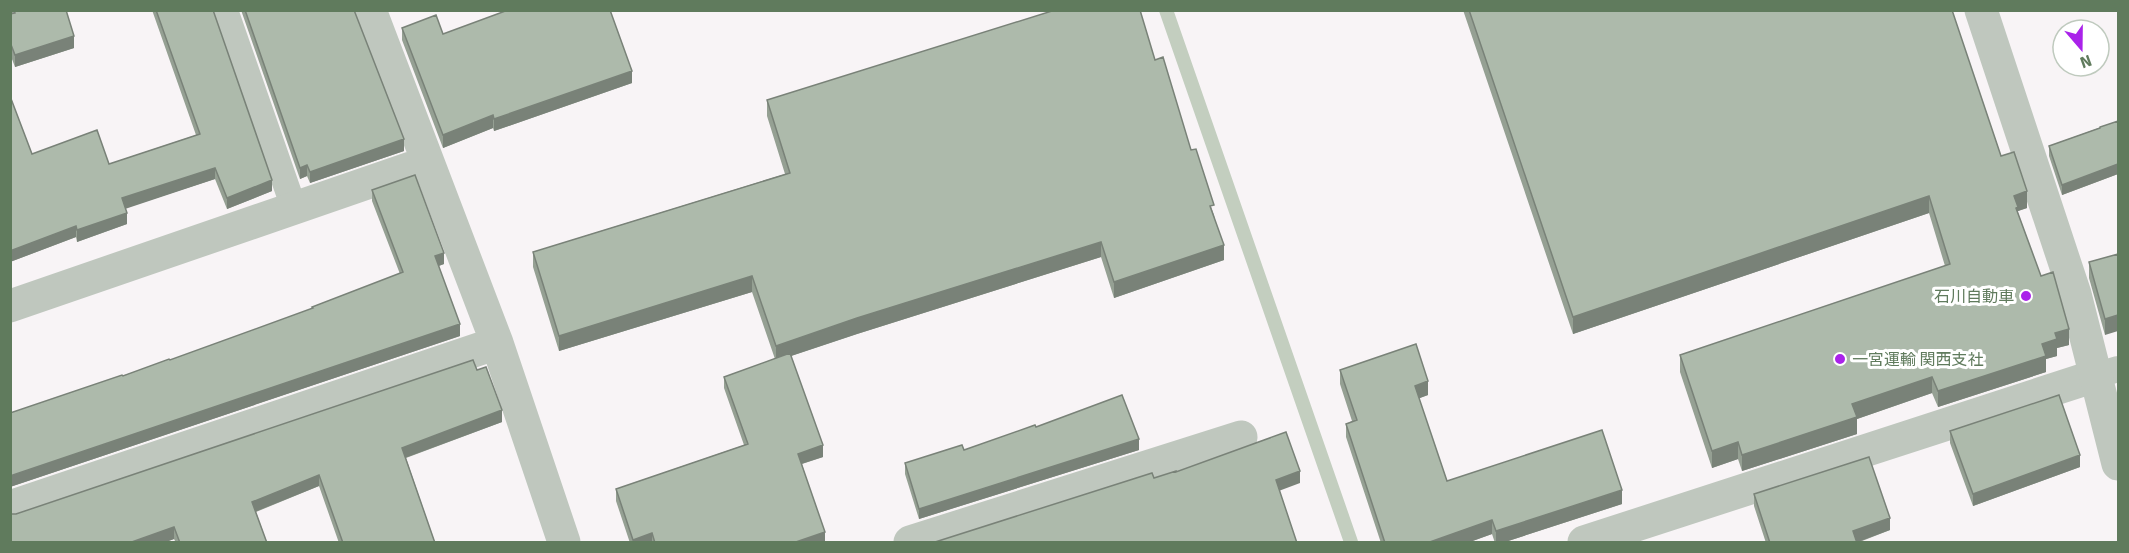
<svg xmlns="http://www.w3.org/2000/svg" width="2129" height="553" viewBox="0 0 2129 553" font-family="Signika,'Noto Sans JP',sans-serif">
<rect width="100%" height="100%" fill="#f8f4f6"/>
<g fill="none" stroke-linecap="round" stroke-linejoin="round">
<!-- stream -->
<path stroke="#c3cebf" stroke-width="14" d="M1166 10 1351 542"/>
<!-- service -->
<path stroke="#bfc7be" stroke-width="26" d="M225 10 294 208
M2095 376 2118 369"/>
<!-- minor -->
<path stroke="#bfc7be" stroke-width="33" d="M370 10 497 343 564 542
M10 306 428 162
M10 507 497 343
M910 542 1241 437
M1584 542 2095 376"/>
<!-- tertiary -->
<path stroke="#bfc7be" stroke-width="33" d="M1981 10 2075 294 2118 464"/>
</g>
<!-- wall -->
<path fill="#95a093" d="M10 10H66L74 48 15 67 10 54Z
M152 10H213L272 191 227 209 215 179 125 208 127 224 77 242 76 237 10 262V96L32 154 109 164 196 135Z
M241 10H354L404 151 310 183 307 176 300 179Z
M1463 10H1952L2001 156 2027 208 2018 211V213L2041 276 2069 345 2057 348V356L2046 359V372L1938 407 1932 393 1857 419V434L1742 471 1738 459 1712 468 1680 372V355L1945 266 1929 213 1573 334Z
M402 28 443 34 632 83 494 131 493 128 443 148 402 40Z
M1155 60 1191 150 1214 215 1224 260 1114 298 1101 257 857 334 791 356 823 457 802 464 825 543H630L616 501V489L744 445 724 388V377L775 359 752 292 559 351 533 267V252L785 174 767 116V100Z
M2118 121V174L2062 195 2049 156V146Z
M372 190 444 264 439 266 460 336 10 487V413L170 360 312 309V307L400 274 372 201Z
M2118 254 2105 335 2089 278V262Z
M477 370 502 422 406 458 435 543H339L319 486 256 512 267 543H176L174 539 163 543H10L16 514Z
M1340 370 1428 395 1419 398 1447 481 1622 504 1502 543H1495L1492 534 1467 543H1381L1346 437V424L1352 421 1340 384Z
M1036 427 1139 450 919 519 905 474V463L964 450Z
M1950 431 2080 467 1973 506 1950 443Z
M1754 494 1890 530 1857 543H1766L1754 506Z"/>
<!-- shaded-wall -->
<path fill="#798278" d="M74 36V48L15 67V55Z
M632 71V83L494 131V119Z
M493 115V128L443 148V135Z
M404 139V151L310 183V172Z
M2118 164V174L2062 195V185Z
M307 165V176L300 179V168Z
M215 168V179L122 210V198Z
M272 180V191L227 209V198Z
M2027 191V208L2018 211V224L2014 196Z
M1929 196V213L1573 334V317Z
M127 213V224L77 242V230Z
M76 226V237L10 262V251Z
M1101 242V257L857 334 776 361V346L857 318Z
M1224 245V260L1114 298V282Z
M444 253V264L435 267V256Z
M752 276V292L559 351V336Z
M2118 315V331L2105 335V319Z
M460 324V336L10 487V476Z
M2069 329V345L2057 348V356L2046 359V372L1938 407V391L2042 344 2055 333Z
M1932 377V393L1857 419V434L1742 471V455L1852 404Z
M1428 381V395L1415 400V386Z
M502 410V422L402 459V448Z
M1139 439V450L919 519V509Z
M1738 442V459L1712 468V451Z
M823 445V457L798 465V454Z
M2080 455V467L1973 506V494Z
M1300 471V483L1276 492V480Z
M319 475V486L252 513V502Z
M1622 490V504L1502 543H1496V531Z
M1890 518V530L1855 543 1853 531Z
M1492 520V534L1467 543H1427Z
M174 527V539L163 543H129Z
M825 532V543H793Z
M652 533V543H633V540Z"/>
<!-- building -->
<path fill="#adbaab" stroke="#798278" stroke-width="1.5" d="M14 10H66L74 36 15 55 10 42V14L15 13Z
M156 10H213L272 180 227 198 215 168 122 198 127 213 77 230 76 226 10 251V96L32 154 97 130 109 164 200 134Z
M245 10H354L404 139 310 172 307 165 300 168Z
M508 10H610L632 71 494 119 493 115 443 135 402 28 436 15 443 34Z
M1055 10H1140L1155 60 1163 57 1191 150 1196 149 1214 205 1210 206 1224 245 1114 282 1101 242 857 318 776 346 752 276 559 336 533 252 790 173 767 100Z
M1469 10H1952L2001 156 2014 152 2027 191 2014 196 2018 207 2016 208 2041 276 2053 272 2069 329 2055 333 2057 339 2042 344 2046 356 1938 391 1932 377 1852 404 1857 417 1742 455 1738 442 1712 451 1680 355 1950 264 1929 196 1573 317Z
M2118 121V164L2062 185 2049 146 2100 128V127Z
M415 175 444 253 435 256 460 324 10 476V413L122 375 123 376 169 359 170 360 313 308 312 307 403 272 372 190Z
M2118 254V315L2105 319 2089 262Z
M1416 344 1428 381 1415 386 1447 481 1602 430 1622 490 1496 531 1492 520 1427 543H1385L1346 424 1357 420 1340 370Z
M790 353 823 445 798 454 825 532 793 543H655L652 533 633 540 616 489 748 444 724 377Z
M473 360 477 370 486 367 502 410 402 448 435 543H343L319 475 252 502 267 543H180L174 527 129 543H10V514H16Z
M1122 395 1139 439 919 509 905 463 962 445 964 450 1035 425 1036 427Z
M2059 395 2080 455 1973 494 1950 431Z
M1286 432 1300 471 1276 480 1297 543H932L1152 473 1154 478 1176 471V472Z
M1869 457 1890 518 1853 531 1857 543H1770L1754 494Z"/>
<!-- markers -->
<g fill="#aa22ea" stroke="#fff" stroke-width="2">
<circle cx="2026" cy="296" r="6"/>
<circle cx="1840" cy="359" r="6"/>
</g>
<g text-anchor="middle" stroke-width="6" stroke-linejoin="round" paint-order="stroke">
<!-- poi labels -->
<g font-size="16" fill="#607b5d" stroke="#fff" text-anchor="end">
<text x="2014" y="302">石川自動車</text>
<text x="1852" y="365" text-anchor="start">一宮運輸 関西支社</text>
</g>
</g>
<!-- border -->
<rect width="2129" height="553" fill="none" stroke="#607b5d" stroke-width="24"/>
<!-- north arrow -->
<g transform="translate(2081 48) rotate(160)"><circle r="28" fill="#ffffff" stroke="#bfcabe" stroke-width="1.5"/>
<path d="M0-4.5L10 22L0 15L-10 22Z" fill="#aa22ea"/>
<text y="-9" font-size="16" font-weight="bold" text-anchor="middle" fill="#607b5d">N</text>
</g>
</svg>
